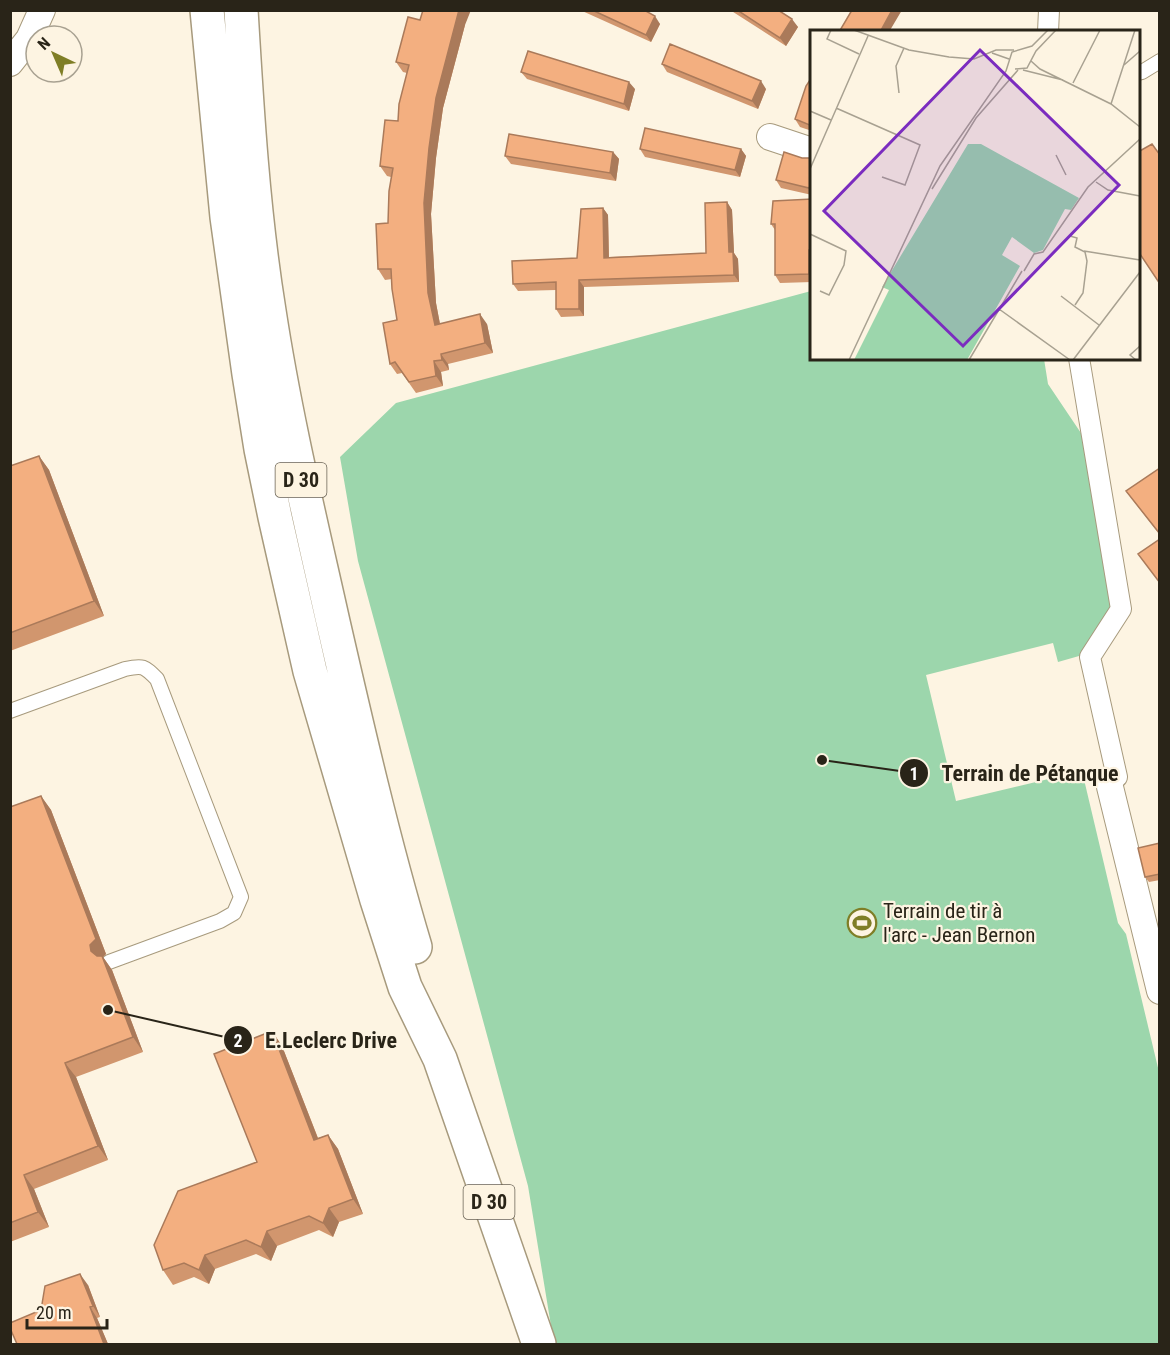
<svg xmlns="http://www.w3.org/2000/svg" width="1170" height="1355" viewBox="0 0 1170 1355" font-family="'Roboto Condensed',sans-serif">
<rect width="100%" height="100%" fill="#fdf4e2"/>
<!-- green -->
<path fill="#9cd6ac" d="M811 291 812 358 1044 359 1048 384 1087 442 1112 607 1086 654 1058 662 1053 643 926 675 956 801 1082 771 1118 923 1126 934 1159 1072V1344H554L528 1186 358 561 340 457 396 403Z"/>
<g fill="none" stroke-linecap="round" stroke-linejoin="round">
<!-- service casing -->
<g stroke="#a79a7d" stroke-width="16">
<path id="service" d="M1138 73 1142 72 1160 61
M10 711 125 669C143 665 144 666 157 679L241 897 234 913 220 921 109 962"/>
</g>
<!-- pedestrian casing -->
<g stroke="#a79a7d" stroke-width="22">
<path id="pedestrian" d="M1048 32 1049 10
M1079 358 1121 609 1090 657 1117 777"/>
</g>
<!-- minor casing -->
<g stroke="#a79a7d" stroke-width="28">
<path id="minor" d="M10 63 29 39 42 10
M770 137 812 151
M1110 787 1160 991"/>
</g>
<!-- primary casing -->
<g stroke="#a79a7d" stroke-width="36">
<path id="primary" d="M207 10 227 217 249 374 261 449 275 517 310 671 377 900 405 987 440 1059 539 1344
M241 10C247 111 253 212 269 311 285 416 310 519 333 622 358 731 383 840 415 947"/>
</g>
<!-- service -->
<use href="#service" stroke="#fff" stroke-width="14"/>
<!-- pedestrian -->
<use href="#pedestrian" stroke="#fff" stroke-width="20"/>
<!-- minor -->
<use href="#minor" stroke="#fff" stroke-width="26"/>
<!-- primary -->
<use href="#primary" stroke="#fff" stroke-width="33"/>
</g>
<!-- wall -->
<path fill="#d1966e" d="M580 10H644L660 24 651 42Z
M730 10H778L798 27 786 46Z
M420 20 465 25 443 108 436 158 431 214 436 303 440 324H487L493 353 448 364 449 370 441 372 443 386 416 393 402 373 397 374 390 364 397 320 392 279 385 280 378 269 388 223 391 177 387 176 380 166 398 121 407 73 403 72 396 62Z
M662 64 766 89 758 109 667 72Z
M521 72 635 89 629 111 527 79Z
M812 77V131L800 127 795 119Z
M640 149H741L746 156 740 177 645 157Z
M613 152 619 159 616 181 511 164 505 156Z
M812 157V195L781 188 776 180 802 158H809Z
M812 199V282L780 283 775 275V230L771 224Z
M727 202 732 210 734 253 738 259 739 282 584 287V316L561 317 556 309V290L518 291 513 284 577 258 603 208 608 215 609 257 706 253Z
M39 456 49 470 104 616 10 651V466Z
M1160 468V535L1126 491Z
M41 796 51 810 106 954 103 957 112 970 143 1052 76 1077 108 1160 34 1189 49 1227 10 1242V807Z
M1160 843V880L1149 882 1145 877Z
M272 1031 282 1046 318 1138 328 1135 338 1149 363 1214 339 1222 333 1237 319 1230 277 1246 271 1261 256 1254 215 1269 209 1284 194 1277 173 1285 163 1270 257 1162Z
M88 1285 100 1317 97 1318 108 1344H17Z"/>
<!-- shaded-wall -->
<path fill="#aa7a5a" d="M459 10H471L465 25 443 108 436 158 431 214 436 303 442 335 435 325 428 293 424 203 429 148 436 98Z
M892 10H902L889 32H880Z
M655 16 660 24 651 42 646 35Z
M792 19 798 27 786 46 780 38Z
M761 81 766 89 758 109 752 101Z
M629 82 635 89 629 111 624 104Z
M741 149 746 156 740 177 735 170Z
M613 152 619 159 616 181 610 173Z
M727 202 732 210 734 253 738 259 739 282 734 275 729 252Z
M603 208 608 215 609 265 604 258Z
M809 250 812 254V278L809 274Z
M579 280 584 287V316L579 309Z
M480 314 487 324 493 353 485 343Z
M441 354 448 364 449 370 442 360Z
M434 361 441 372 443 386 436 376Z
M39 456 49 470 104 616 94 601Z
M41 796 51 810 106 954 103 957 112 970 143 1052 133 1037 100 960 91 951 90 945Z
M272 1031 282 1046 324 1154 314 1140Z
M65 1063 76 1077 108 1160 98 1146Z
M328 1135 338 1149 363 1214 353 1199Z
M24 1175 34 1189 49 1227 38 1212Z
M329 1208 339 1222 333 1237 323 1223Z
M267 1231 277 1246 271 1261 261 1247Z
M205 1255 215 1269 209 1284 199 1270Z
M80 1274 88 1285 100 1317 93 1306Z
M90 1307 97 1318 108 1344H104Z"/>
<!-- building -->
<path fill="#f3af80" stroke="#aa7a5a" stroke-width="1.5" d="M423 10H459L436 98 429 148 424 203 428 293 435 325 480 314 485 343 441 354 442 360 434 361 436 376 409 382 395 362 390 364 383 323 397 320 392 289 391 269H378L376 224 388 223 389 191 393 168 380 166 385 120 398 121 399 104 409 65 396 62 408 17 420 20Z
M592 10H644L655 16 646 35Z
M737 10H778L792 19 780 38Z
M852 10H892L880 32H839Z
M670 44 761 81 752 101 662 64Z
M528 51 629 82 624 104 521 72Z
M812 77V126L795 119 806 86Z
M645 128 741 149 735 170 640 149Z
M509 134 613 152 610 173 505 156Z
M1152 144 1160 155V284L1138 251V152Z
M784 152 802 158H809L812 157V181L809 188 776 180Z
M812 199V250H809V274L775 275V224H771L773 201Z
M727 202 729 252H733L734 275 579 280V309H556V282L513 284 512 261 577 258 581 209 603 208 604 258 706 253 705 203Z
M39 456 94 601 10 633V466Z
M1160 468V534L1126 491Z
M1160 539V583L1138 554Z
M41 796 96 939 90 945 91 951 97 956H102L133 1037 65 1063 98 1146 24 1175 38 1212 10 1223V807Z
M1160 843V874L1145 877 1138 848Z
M272 1031 314 1140 328 1135 353 1199 329 1208 323 1223 309 1216 267 1231 261 1247 246 1240 205 1255 199 1270 184 1263 163 1270 154 1245 178 1191 257 1162 214 1054Z
M80 1274 93 1306 90 1307 104 1344H17L10 1328V1323L41 1310 45 1286Z"/>
<!-- icons -->
<defs>
<g id="stadium-ring" transform="scale(1.5)"><circle r="9.5" fill="#fdf4e2" stroke="#7f7e26" stroke-width="1.5"/><path d="M0-5a6.5 5 0 1 0 0 10a6.5 5 0 1 0 0-10ZM-3.5-1.8h7v3.6h-7Z" fill="#7f7e26"/></g>
</defs>
<g fill-rule="evenodd">
<use href="#stadium-ring" x="862" y="923"/>
</g>
<g text-anchor="middle" stroke-width="4.5" stroke-linejoin="round" paint-order="stroke">
<!-- shield labels -->
<g fill="#fdf4e2" stroke="#696255" stroke-width="1.5">
<rect x="275.5" y="463" width="51" height="34" rx="4.5"/>
<rect x="463.5" y="1185" width="51" height="34" rx="4.5"/>
</g>
<g font-size="20" font-weight="bold" fill="#292418">
<text x="301" y="487">D 30</text>
<text x="489" y="1209">D 30</text>
</g>
<!-- poi labels -->
<g font-size="21" fill="#292418" stroke="#fdf4e2" text-anchor="start">
<text x="883" y="918">Terrain de tir à<tspan x="883" dy="24">l'arc - Jean Bernon</tspan></text>
</g>
</g>
<!-- overview -->
<g transform="translate(810 30)">
<rect width="330" height="330" fill="#fdf4e2"/>
<path d="M158 114H171L269 168 261 180 255 179 233 220 224 223 202 207 192 225 210 236 157 330H44L79 260 72 257Z" fill="#9cd6ac"/>
<path fill="none" stroke="#a8a191" stroke-width="1.5" d="M21 0 17 9 49 24M44 0 99 20 139 27 164 29 186 20H204M182 23 199 29M221 31 230 39 301 74 330 97M314 35 330 21M205 39 217 38 226 21 246 0M213 40 253 50M263 53 290 0M89 63 86 36 94 18M301 74 325 0M26 78 110 115 95 155 72 147M0 81 21 90M246 125 256 145M0 139 58 6M286 152 298 160 330 166M122 159 166 88 208 40M0 204 36 221 34 235 19 265 10 261M260 206 267 208 265 217 275 222 277 231 273 263 265 275M274 221 330 230M214 241 224 224 233 222 278 157 330 109M251 266 289 295M189 279 260 330M39 330 130 136 196 41 202 22 222 16 238 0M159 330 212 241M263 330 330 242M326 330 320 325 330 316"/>
<path fill="#7b2cbf" fill-opacity="0.15" stroke="#7b2cbf" stroke-width="3" d="M170 20 309 155 153 316 14 181Z"/>
<rect width="330" height="330" fill="none" stroke="#292418" stroke-width="3"/>
</g>
<!-- callouts -->
<path fill="none" stroke="#292418" stroke-width="2" d="M822 760L914 773M108 1010L238 1040"/>
<g fill="#292418" stroke="#fdf4e2" stroke-width="2">
<circle cx="822" cy="760" r="6"/>
<circle cx="108" cy="1010" r="6"/>
<circle cx="914" cy="773" r="15"/>
<circle cx="238" cy="1040" r="15"/>
</g>
<g font-size="18" text-anchor="middle" font-weight="bold" fill="#fff">
<text x="914" y="780">1</text>
<text x="238" y="1047">2</text>
</g>
<g font-size="22" text-anchor="middle" font-weight="bold" fill="#292418" stroke="#fdf4e2" stroke-width="4.5" stroke-linejoin="round" paint-order="stroke">
<text x="1030" y="781">Terrain de Pétanque</text>
<text x="331" y="1048">E.Leclerc Drive</text>
</g>
<!-- border -->
<rect width="1170" height="1355" fill="none" stroke="#292418" stroke-width="24"/>
<!-- north arrow -->
<g transform="translate(54 54) rotate(316)"><circle r="28" fill="#fdf4e2" stroke="#a8a191" stroke-width="1.5"/>
<path d="M0-4.5L10 22L0 15L-10 22Z" fill="#7f7e26"/>
<text y="-9" font-size="16" font-weight="bold" text-anchor="middle" fill="#292418">N</text>
</g>
<!-- scale -->
<path d="M27 1319v9h80v-9" fill="none" stroke="#292418" stroke-width="3"/>
<text x="36" y="1319" font-size="18" fill="#292418" stroke="#fdf4e2" stroke-width="4.5" paint-order="stroke">20 m</text>
</svg>
